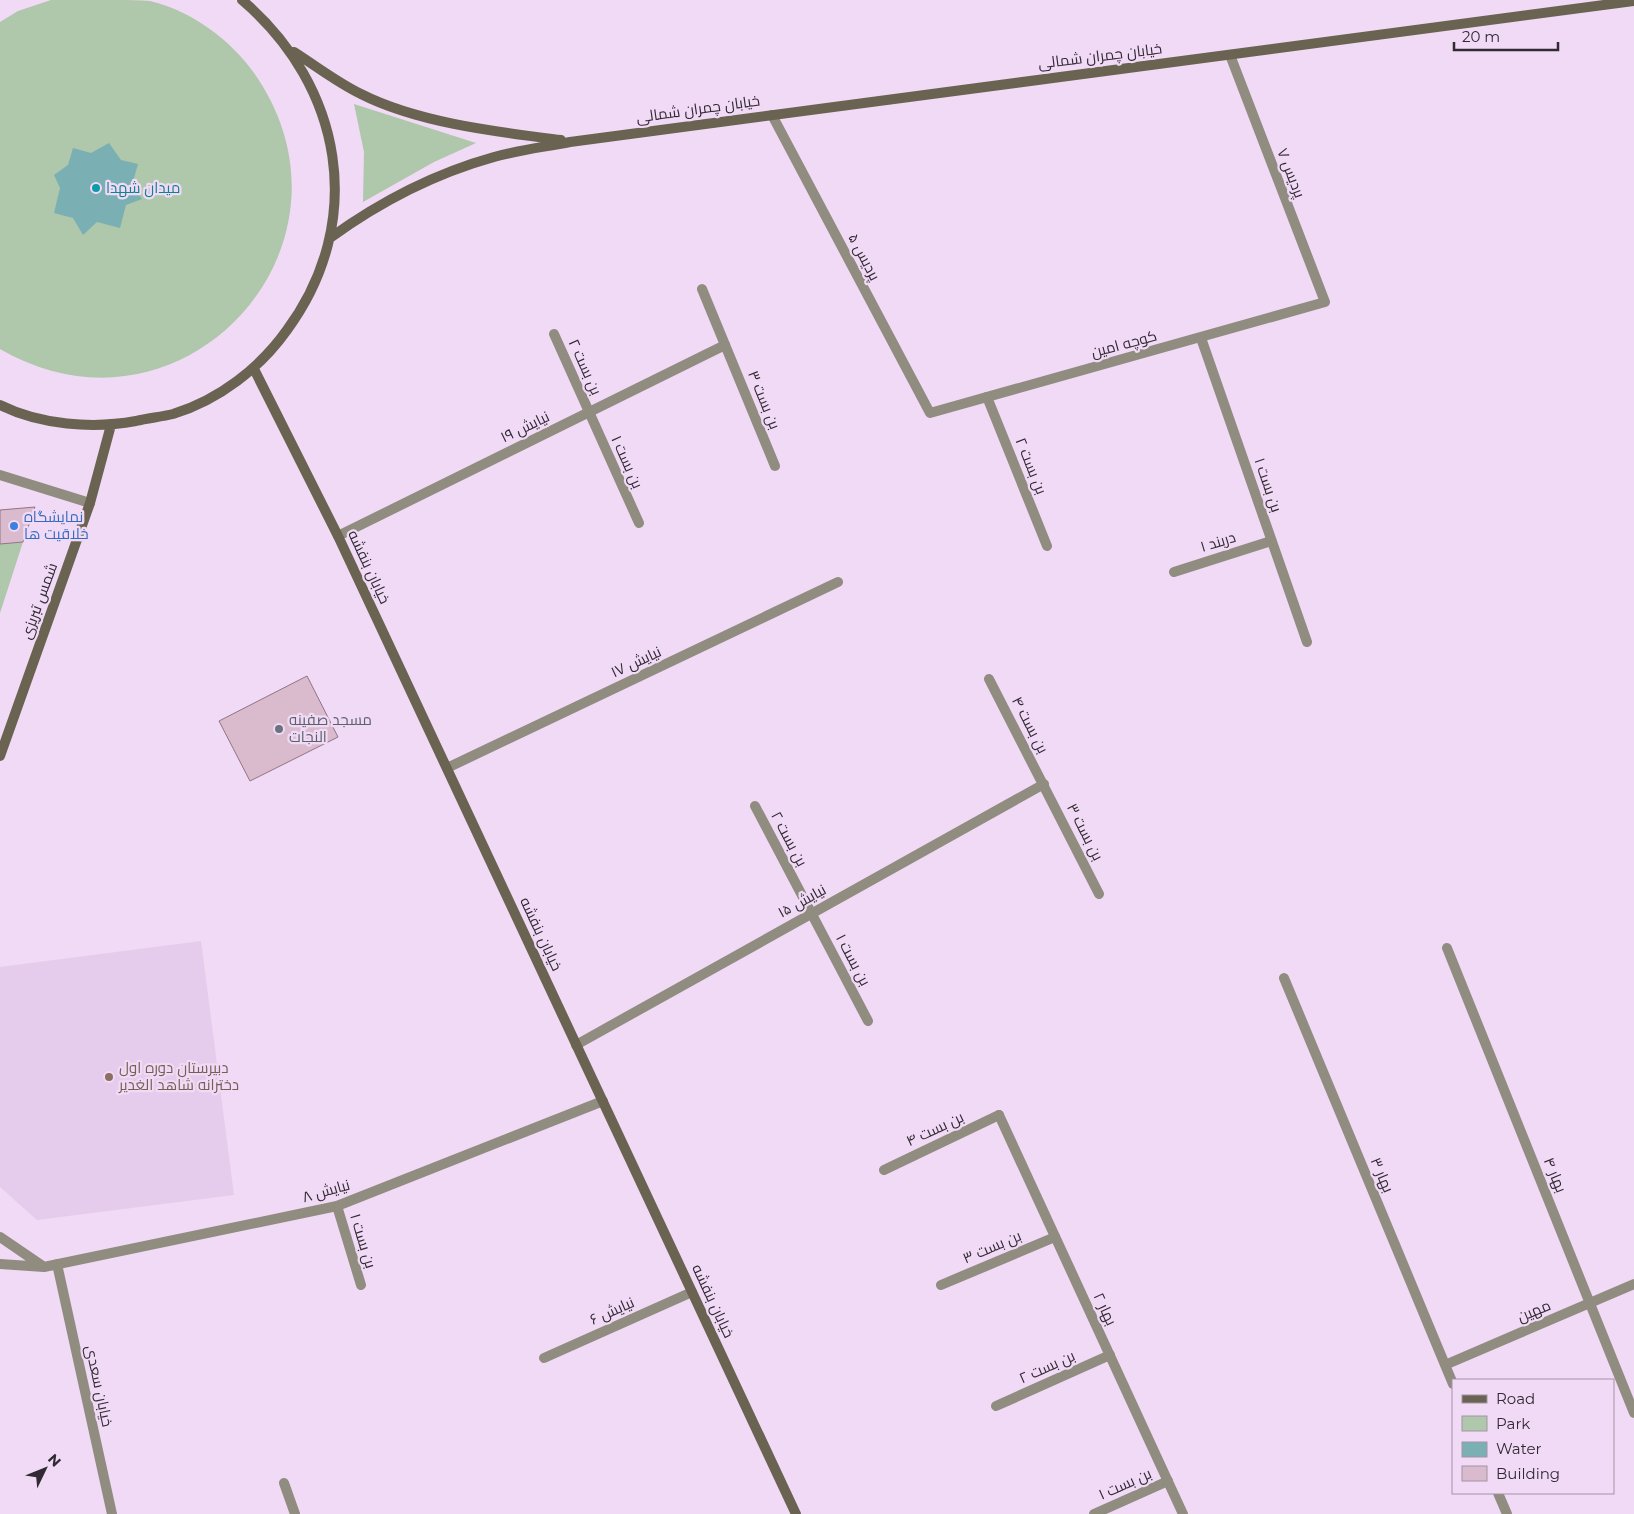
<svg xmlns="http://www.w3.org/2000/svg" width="1634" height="1514" viewBox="0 0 1634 1514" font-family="Montserrat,Cairo,sans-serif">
<rect width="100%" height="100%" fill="#f0daf5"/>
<!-- built -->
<path fill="#e5ccec" d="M201 941 234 1195 37 1220 0 1187V967Z"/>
<!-- green -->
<path fill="#afc7aa" d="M51 0C74 0 97 0 120 0 129 0 141 0 150 1 191 11 229 38 254 73 375 245 182 455 0 349V22L18 11Z
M354 104 476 143 434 162 363 202 364 152Z
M23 542 0 613V544Z"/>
<!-- water -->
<path fill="#7ab0b3" d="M109 143 121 160 138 164 132 185 142 199 126 205 120 228 97 222 83 235 73 218 54 213 60 188 54 175 68 165 73 148 91 153Z"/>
<!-- building -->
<path fill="#dabbce" stroke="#907486" d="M35 507 23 542 0 544V510Z
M307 676 338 737 250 781 219 721Z"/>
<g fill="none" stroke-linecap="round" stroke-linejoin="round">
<!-- lane -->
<path stroke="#918c80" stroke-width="10" d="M702 289 775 466
M554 334 639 523
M987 397 1047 546
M0 475 90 503
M1174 572 1271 541
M989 679 1099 894
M447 768 838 582
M755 806 868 1021
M1447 948 1634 1413
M1284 978 1453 1384
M884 1170 999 1115
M337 1206 361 1285
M941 1285 1055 1237
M544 1358 692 1292
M1445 1365 1634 1284
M996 1406 1110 1355
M284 1483 295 1514
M1498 1493 1507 1514
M1094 1514 1168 1481"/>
<!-- street -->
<path stroke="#918c80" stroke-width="10" d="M772 115 930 413 1325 302 1230 55
M1201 338 1307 642
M338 536 725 345
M576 1045 1044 784
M999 1115 1183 1514
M0 1237 44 1267 0 1264
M57 1264 112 1514
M44 1267 337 1206 603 1101"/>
<!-- secondary -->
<path stroke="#6b6351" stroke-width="10" d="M294 52C316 66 338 83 361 94 418 123 498 132 561 140
M330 238C381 201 433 174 494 157 519 150 545 147 570 142L1634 1
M254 369 338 536 796 1514
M0 405C40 425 93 429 136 421 148 418 161 417 173 414 219 400 260 368 287 330 367 221 343 86 242 0
M0 756 90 503 111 425"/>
</g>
<!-- markers -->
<circle fill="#0f9aa8" stroke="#f0daf5" stroke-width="2" cx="96" cy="188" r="5"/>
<circle fill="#3f7fe0" stroke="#f0daf5" stroke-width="2" cx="14" cy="526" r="5"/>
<circle fill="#6b7280" stroke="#f0daf5" stroke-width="2" cx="279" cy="729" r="5"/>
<circle fill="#8d6e63" stroke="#f0daf5" stroke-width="2" cx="109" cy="1077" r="5"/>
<g text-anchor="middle" stroke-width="4.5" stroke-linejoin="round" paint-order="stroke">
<!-- street labels -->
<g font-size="15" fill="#312933" stroke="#f0daf5">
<text transform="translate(1100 56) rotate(-7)" y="5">خیابان چمران شمالی</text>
<text transform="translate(698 109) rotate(-8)" y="5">خیابان چمران شمالی</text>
<text transform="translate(1291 173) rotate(69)" y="5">پردیس ۷</text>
<text transform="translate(864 257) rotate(62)" y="5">پردیس ۵</text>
<text transform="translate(1124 344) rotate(-15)" y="5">کوچه امین</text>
<text transform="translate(585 367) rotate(66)" y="5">بن بست ۲</text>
<text transform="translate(764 400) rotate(68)" y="5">بن بست ۳</text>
<text transform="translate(525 427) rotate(-26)" y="5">نیایش ۱۹</text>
<text transform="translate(627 462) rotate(66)" y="5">بن بست ۱</text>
<text transform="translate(1031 466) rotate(68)" y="5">بن بست ۲</text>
<text transform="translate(1268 485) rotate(71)" y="5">بن بست ۱</text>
<text transform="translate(1218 542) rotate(-17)" y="5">دربند ۱</text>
<text transform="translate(369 567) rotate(65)" y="5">خیابان بنفشه</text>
<text transform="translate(39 601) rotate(-70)" y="5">شمس تبریزی</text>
<text transform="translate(636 662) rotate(-25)" y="5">نیایش ۱۷</text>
<text transform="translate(1030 725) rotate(63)" y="5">بن بست ۴</text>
<text transform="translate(1085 832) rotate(63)" y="5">بن بست ۳</text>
<text transform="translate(789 839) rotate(62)" y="5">بن بست ۲</text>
<text transform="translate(802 901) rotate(-29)" y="5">نیایش ۱۵</text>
<text transform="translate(541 934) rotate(65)" y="5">خیابان بنفشه</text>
<text transform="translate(853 960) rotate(62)" y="5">بن بست ۱</text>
<text transform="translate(935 1129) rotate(-25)" y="5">بن بست ۴</text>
<text transform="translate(1382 1175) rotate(67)" y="5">بهار ۳</text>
<text transform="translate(1555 1175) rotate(68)" y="5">بهار ۴</text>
<text transform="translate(326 1191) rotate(-16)" y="5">نیایش ۸</text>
<text transform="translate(363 1241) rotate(73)" y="5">بن بست ۱</text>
<text transform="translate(992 1247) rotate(-23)" y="5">بن بست ۳</text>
<text transform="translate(713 1301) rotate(65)" y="5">خیابان بنفشه</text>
<text transform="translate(1105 1309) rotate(65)" y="5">بهار ۲</text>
<text transform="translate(612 1311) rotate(-24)" y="5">نیایش ۶</text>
<text transform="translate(1534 1311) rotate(-23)" y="5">مهین</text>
<text transform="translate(1047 1367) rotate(-24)" y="5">بن بست ۲</text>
<text transform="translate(99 1386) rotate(78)" y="5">خیابان سعدی</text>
<text transform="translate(1125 1484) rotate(-24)" y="5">بن بست ۱</text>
</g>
<!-- culture labels -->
<g font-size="15" fill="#0d838f" stroke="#f0daf5" text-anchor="start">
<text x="106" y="193">میدان شهدا</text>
</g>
<!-- shop labels -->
<g font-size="15" fill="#366cbe" stroke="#f0daf5" text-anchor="start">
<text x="24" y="522">نمایشگاه<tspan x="24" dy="17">خلاقیت ها</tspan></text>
</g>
<!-- worship labels -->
<g font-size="15" fill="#5b616d" stroke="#f0daf5" text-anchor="start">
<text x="289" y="725">مسجد صفینه<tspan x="289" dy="17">النجات</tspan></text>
</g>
<!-- education labels -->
<g font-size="15" fill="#785e54" stroke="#f0daf5" text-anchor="start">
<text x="119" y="1073">دبیرستان دوره اول<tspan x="119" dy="17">دخترانه شاهد الغدیر</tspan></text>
</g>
</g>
<!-- legend -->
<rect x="1452" y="1379" width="162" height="115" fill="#f0daf5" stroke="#a493a7"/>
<rect x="1462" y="1395" width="25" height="8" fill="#6b6351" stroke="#a493a7"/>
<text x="1496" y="1404" font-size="15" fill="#312933">Road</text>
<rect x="1462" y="1416" width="25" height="15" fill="#afc7aa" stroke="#a493a7"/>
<text x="1496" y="1429" font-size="15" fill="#312933">Park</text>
<rect x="1462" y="1442" width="25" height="15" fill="#7ab0b3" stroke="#a493a7"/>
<text x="1496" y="1454" font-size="15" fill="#312933">Water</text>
<rect x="1462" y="1466" width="25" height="15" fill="#dabbce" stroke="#a493a7"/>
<text x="1496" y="1479" font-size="15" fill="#312933">Building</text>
<!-- north arrow -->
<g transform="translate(45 1469) rotate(47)" stroke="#f0daf5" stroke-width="4" paint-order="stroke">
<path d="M0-4L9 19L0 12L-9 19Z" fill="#312933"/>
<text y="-8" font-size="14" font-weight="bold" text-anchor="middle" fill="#312933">N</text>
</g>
<!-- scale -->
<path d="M1454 42v8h104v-8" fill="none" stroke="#312933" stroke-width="2.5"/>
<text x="1462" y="42" font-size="15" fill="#312933" stroke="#f0daf5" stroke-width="4" paint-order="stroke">20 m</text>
</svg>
